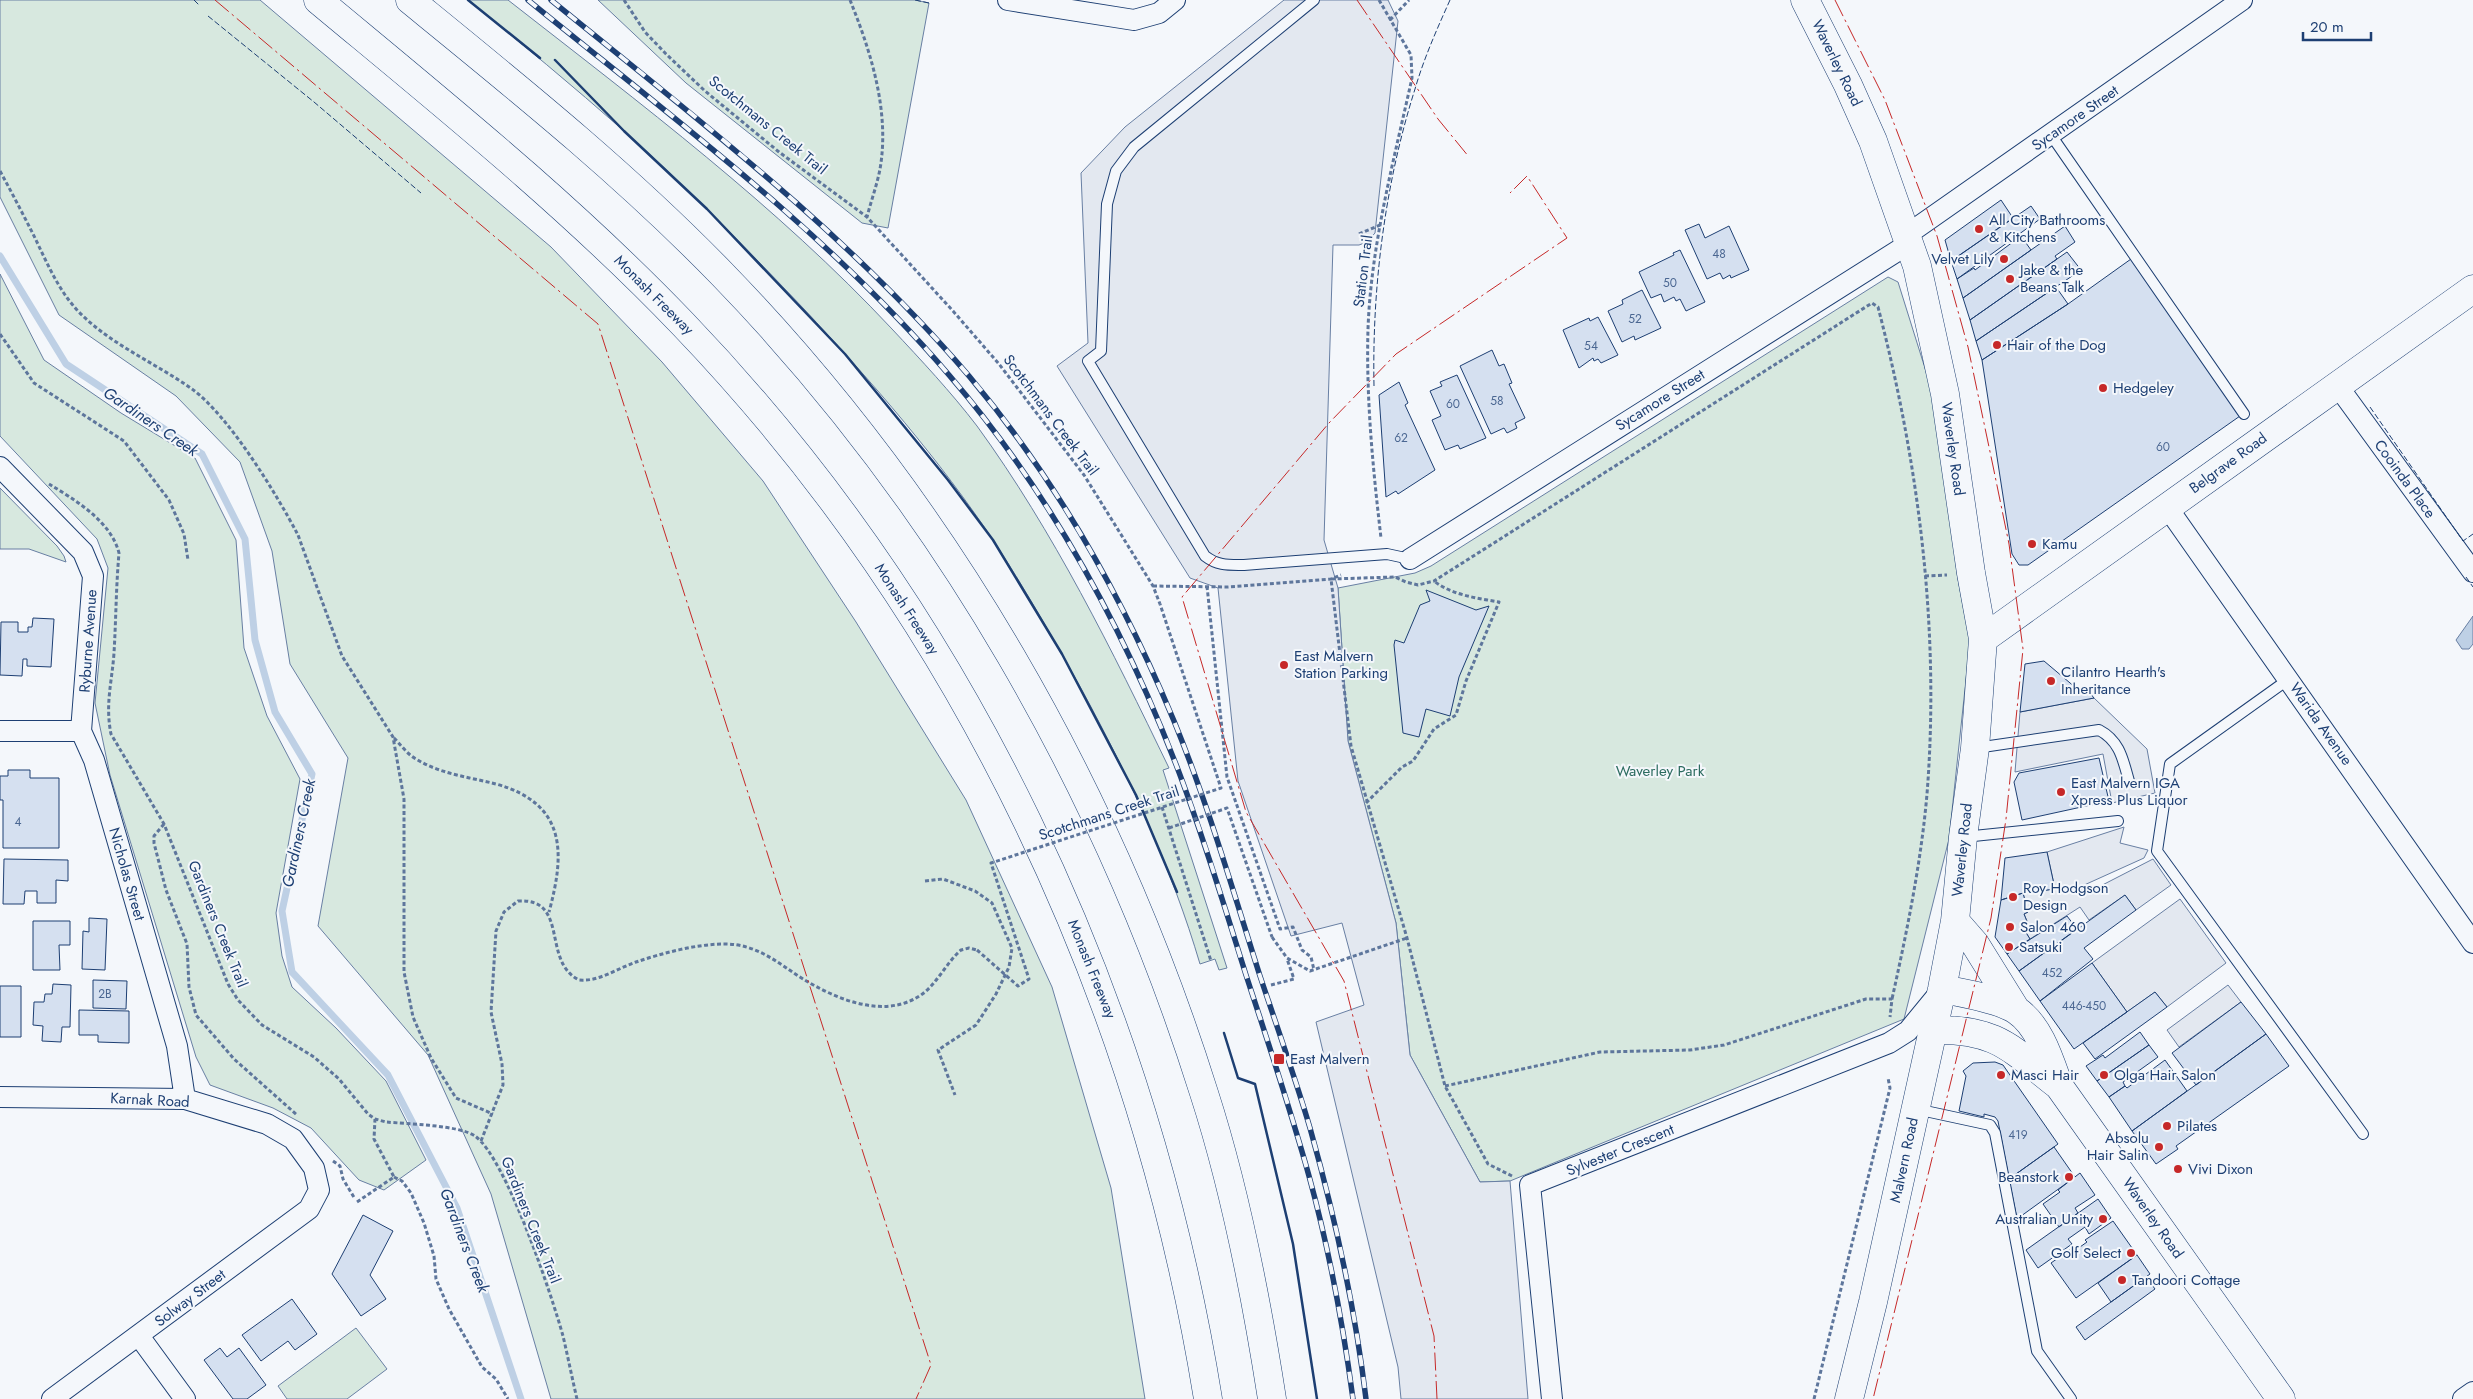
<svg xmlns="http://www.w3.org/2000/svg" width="2473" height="1399" viewBox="0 0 2473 1399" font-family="Jost,sans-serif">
<rect width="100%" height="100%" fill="#f4f7fb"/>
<!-- green -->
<path fill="#d7e8df" stroke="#687fa3" d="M0 0H260L551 247 662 362 763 481 856 622 966 800 1052 987 1111 1188 1145 1399H551L491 1194 428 1055 318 926 348 758 290 664 272 551 240 462 176 396 59 315 0 197Z
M468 0H508C641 104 777 206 892 329 921 360 951 392 977 426 1054 532 1112 650 1169 768L1163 770 1227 968 1219 970 1215 959 1200 964C1172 869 1130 779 1083 692 1055 642 1027 592 995 543 940 460 872 382 804 309 746 248 687 187 624 131 573 86 521 43 468 0Z
M598 0H915L929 3 888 228 862 223 686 83Z
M0 274 44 360 121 413 195 458 236 540 244 648 267 716 300 779 276 913 282 956 292 987 336 1028 386 1081 426 1160 384 1190 359 1180 311 1128 273 1108 210 1085 196 1057 110 775 95 703 108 568 97 539 0 436Z
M1888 277 1898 282 1934 397 1958 579 1970 642 1949 839 1904 1019 1510 1181 1480 1182 1410 1055 1396 923 1348 741 1338 588 1415 573 1431 566Z
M0 488 57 546 64 556 66 562 29 549H0Z
M356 1328 387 1369 347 1399H287L278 1386Z"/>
<!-- parking -->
<path fill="#e3e8f0" stroke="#687fa3" d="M1284 0H1388L1398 21 1375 233 1367 242 1359 245H1333L1324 540 1338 588 1348 741 1396 923 1410 1055 1480 1182 1510 1181 1528 1399H1401L1398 1367 1316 1022 1364 1005 1342 923 1291 936 1238 781 1218 588 1190 578 1057 366 1088 343 1081 173 1125 127Z
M2094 698 2147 749 2155 793 2112 803 2103 754 2015 772 2020 712Z
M2124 827 2120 843 2148 850 2144 858 2082 886 2081 896 2153 859 2171 885 2136 910 2125 895 2089 920 2080 907 2030 939 2025 931 2030 928 2024 914 2028 912 2023 893 2055 889 2047 852Z
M2180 899 2226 963 2167 1007 2155 992 2127 1012 2092 963Z
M2228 985 2241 1002 2179 1047 2167 1030Z"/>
<!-- water -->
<path fill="#bed0e5" stroke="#687fa3" d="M2473 616V644L2469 649H2462L2456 640Z"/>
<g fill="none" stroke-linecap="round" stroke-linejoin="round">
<!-- stream -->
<path stroke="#bed0e5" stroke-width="7" d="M0 256 66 364 202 454 245 539 255 640 275 712 312 774 282 911 292 972 388 1075 457 1208 521 1399"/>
</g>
<!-- building -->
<path fill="#d5e0f0" stroke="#1d3f73" d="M2001 200 2013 218 1951 261 1945 240Z
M2031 206 2040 219 1957 279 1951 261Z
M1699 224 1705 238 1729 226 1749 270 1731 278 1730 275 1723 279 1720 273 1707 279 1685 230Z
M2065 226 2075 242 2055 256 2057 259 1970 320 1963 298Z
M2021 236 2031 250 1963 298 1957 279 1974 268 1975 270Z
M1680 250 1705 302 1686 311 1680 299 1676 301 1674 297 1664 302 1661 294 1651 298 1639 272 1674 255 1673 253Z
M2067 252 2081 270 1976 341 1970 320Z
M2131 259 2240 416 2028 565H2019L2012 554 1982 360 2068 304Z
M2056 287 2068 304 1982 360 1976 341Z
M1642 290 1661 328 1635 340 1634 336 1622 342 1608 311 1623 304 1622 300Z
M1598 317 1618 355 1601 363 1598 359 1594 361 1593 358 1579 368 1563 330 1589 318 1590 321Z
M1492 350 1499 366 1504 364 1512 383 1509 384 1525 418 1515 423 1517 428 1507 433 1504 428 1491 434 1460 366Z
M1457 375 1486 438 1460 449 1458 445 1445 450 1432 420 1441 416 1430 391 1442 386 1440 382Z
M1399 382 1408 403 1405 405 1435 470 1398 494 1396 491 1386 497 1379 395Z
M1426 590 1476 610 1489 606 1459 677 1450 716 1426 709 1419 737 1403 733 1394 645 1395 640 1404 643 1420 605 1430 601Z
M33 618 54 619 51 667 27 666V659H23L22 676 0 675 1 622H18V632H28V627H32Z
M2044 661 2076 688 2085 687 2094 698 2020 712 2025 664Z
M2099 758 2109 801 2022 820 2014 782 2019 773Z
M8 770H30V778H59V848H3V800H0V776H8Z
M2047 852 2055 889 2023 893 2001 900 2005 858Z
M4 859 68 860V881L56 880V903H37V891H25L24 904H3Z
M2023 893 2028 912 2024 914 2030 929 2025 931 2030 939 2007 954 1995 937 2001 900Z
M2125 895 2136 910 2084 948 2093 959 2040 1001 2019 971Z
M2067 916 2077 929 2019 971 2007 954Z
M89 918 107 919 105 970 82 969 83 931 89 932Z
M33 921H70V945H59L60 970H33Z
M2092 963 2127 1012 2074 1049 2040 1001Z
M93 980 127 981 126 1009 93 1008Z
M53 984 71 985 70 1027H62L61 1042 42 1041 43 1026 33 1025 34 1002H44L45 994H52Z
M0 986H21V1037H0Z
M2155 992 2167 1007 2095 1059 2083 1043Z
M2241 1002 2266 1034 2196 1085 2172 1053Z
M79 1010 129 1011V1043L98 1042V1035H79Z
M2140 1032 2149 1045 2097 1081 2086 1066 2103 1055 2105 1058Z
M2266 1034 2289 1066 2176 1146 2178 1149 2156 1164 2132 1131Z
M2149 1045 2158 1057 2123 1082 2125 1086 2109 1097 2097 1081Z
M2165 1060 2187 1091 2132 1131 2109 1097 2125 1086 2127 1088Z
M1995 1062 2003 1065 2058 1144 2009 1179 1998 1121 1995 1117 1984 1114V1117L1959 1111 1966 1076 1963 1071 1973 1063Z
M2054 1147 2075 1177 2017 1219 2009 1179Z
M2080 1173 2095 1195 2075 1208 2078 1213 2059 1227 2043 1204 2060 1192 2058 1190Z
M2098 1199 2111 1218 2089 1234 2085 1227 2068 1239 2072 1244 2038 1268 2026 1250Z
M363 1215 393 1231 370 1275 386 1299 361 1316 332 1274Z
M2113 1221 2137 1255 2076 1298 2051 1263 2071 1249 2073 1252 2087 1242 2085 1240Z
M2137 1255 2150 1274 2111 1302 2098 1283Z
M2146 1277 2155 1289 2085 1340 2076 1327Z
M292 1299 317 1334 295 1350 288 1341 261 1361 242 1335Z
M220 1348 227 1357 239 1348 266 1385 247 1399H233L204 1360Z"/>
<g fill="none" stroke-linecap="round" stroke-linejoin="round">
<!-- lane casing -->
<g stroke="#1d3f73" stroke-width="12">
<path id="lane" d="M1314 0 1134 147 1116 171 1107 204 1101 351 1088 361 1205 556C1218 566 1228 565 1244 565L1387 554 1410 559
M2051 135 2244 414
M2289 679 2170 764 2157 851 2363 1134
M1976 748 2099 730C2120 741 2123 760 2129 781
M1964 837 2118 821
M1916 1109 1990 1125 1995 1133 2037 1351 2071 1399"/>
</g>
<!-- street casing -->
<g stroke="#1d3f73" stroke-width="22">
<path id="street" d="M1008 0 1134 20 1159 13 1175 0
M1908 234 2242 0
M2337 385 2473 572
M0 467 83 552 93 576 81 731
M2167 507 2473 943
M1410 559 1910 243
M0 731H81L94 760 177 1046 185 1099
M0 1097 185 1099 267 1124 293 1139 314 1168 319 1190 309 1209 52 1399
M139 1336 185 1399
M1552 1399 1530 1185 1889 1043 1908 1031 1940 992
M2463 1399 2473 1392"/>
</g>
<!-- secondary casing -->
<g stroke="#1d3f73" stroke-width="29">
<path id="secondary" d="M1805 0 1848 85 1873 141 1917 266 1945 394 1971 573 1983 639 1975 748 1963 837 1955 921 1942 989 1873 1302 1849 1399
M1983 639 2473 289
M1955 921 1975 944 2016 1010
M1942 989C1962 993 1999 999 2016 1010 2040 1026 2050 1061 2059 1086L2281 1399
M1932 1030C1997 1028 2011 1049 2059 1086"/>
</g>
<!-- highway casing -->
<g stroke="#1d3f73" stroke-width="29">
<path id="highway" d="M318 0C443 104 570 206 683 324 966 619 1143 997 1208 1399
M410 0C518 88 625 174 722 274 945 504 1108 788 1204 1093 1236 1192 1256 1296 1272 1399"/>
</g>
<!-- path -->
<path stroke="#5e769c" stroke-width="3" stroke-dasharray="4 2.5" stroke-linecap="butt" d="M624 0 645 32 666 54 705 91 779 152 867 217 953 311 999 364 1084 475 1153 586 1160 604
M850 0C871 52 890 112 880 169 877 185 871 201 867 217
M1379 0 1411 55 1412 78C1394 160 1371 244 1368 329 1366 399 1373 469 1381 538
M1390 20 1409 0
M0 171C12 193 24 216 35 238 47 263 58 289 77 310 109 344 154 362 192 389 229 416 276 493 298 535L342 656 393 737 404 799V972L413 1017 431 1058 456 1098 493 1114
M1359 234 1380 225
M0 334 34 383 124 441 169 500 184 534 188 560
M49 484C75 500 111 521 119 553 116 587 116 620 114 653 112 682 105 704 111 734L164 824 228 984 238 1000 262 1025 314 1057 339 1079 368 1114 375 1119 386 1122C407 1124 459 1125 475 1136 506 1158 552 1296 563 1336 568 1357 572 1378 577 1399
M1925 576 1947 575
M1153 586 1228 587 1331 579 1341 575
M1207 586 1227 777 1280 929 1293 927 1302 950 1311 957 1314 970
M394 738C401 745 407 754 416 759 440 774 469 777 496 784 567 804 565 853 549 912
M1366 803 1402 767 1413 761 1434 729 1456 715 1466 681 1499 602C1476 598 1452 595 1434 581
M1162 807 1211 961
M164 824 154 836V843L166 890 187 944 189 987 196 1015 234 1059 297 1115
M925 881 943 879 975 891 992 903 1012 948 1009 967 996 994 976 1025 938 1050 955 1095
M1272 937 1287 958 1310 971 1407 938
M1271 985 1294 979 1287 959
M1445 1086 1600 1052 1690 1050 1724 1045 1866 999H1892L1890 1017
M481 1141 503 1085 502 1064 491 1012 496 931 504 912 518 901C570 898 541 961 579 980 599 982 618 968 636 962 663 953 696 944 725 944 757 944 778 963 803 979 836 999 884 1020 921 995 937 984 946 963 961 950L969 948 977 950
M333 1161 340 1166 343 1179 355 1199
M1512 1176 1488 1164 1445 1086 1407 938 1351 746 1331 579 1395 577 1406 582 1418 585 1434 581 1872 303 1878 307C1919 465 1940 630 1927 794 1921 863 1907 931 1892 999
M394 1177 402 1181 411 1193 424 1223 434 1256 436 1279 449 1309 482 1367 496 1379 508 1399
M357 1202 394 1177 374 1139 375 1119
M1814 1399 1890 1088 1888 1078"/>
<!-- lane -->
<use href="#lane" stroke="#f4f7fb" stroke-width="10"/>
<!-- street -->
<use href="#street" stroke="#f4f7fb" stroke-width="20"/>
<!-- secondary -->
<use href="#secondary" stroke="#f4f7fb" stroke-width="28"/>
<!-- highway -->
<use href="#highway" stroke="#f4f7fb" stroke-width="28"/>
<!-- rail casing -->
<g stroke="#1d3f73" stroke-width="5.5">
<path id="rail" d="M528 0C674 119 827 232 949 375 1048 490 1123 627 1177 767 1203 835 1224 905 1246 975 1268 1042 1290 1108 1309 1176 1329 1249 1343 1324 1353 1399
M551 0C696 118 847 233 969 376 1055 478 1123 598 1174 721 1208 804 1233 891 1260 976 1277 1027 1295 1077 1310 1128 1335 1217 1355 1307 1366 1399"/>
</g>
<!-- rail -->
<use href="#rail" stroke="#f4f7fb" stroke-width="4" stroke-dasharray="11" stroke-linecap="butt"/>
<!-- path-bridge -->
<path stroke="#5e769c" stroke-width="3" stroke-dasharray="4 2.5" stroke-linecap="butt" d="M1169 828 1227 808 1272 937
M977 950 1018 986 1029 979 991 863 1221 788 1160 604"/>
<!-- fence -->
<path stroke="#1d3f73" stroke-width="1" stroke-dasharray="6 2.5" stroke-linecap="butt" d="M194 0 200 6
M915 0 929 3
M208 16 314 102 421 193
M1374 386C1372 286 1385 184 1415 89 1424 58 1437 29 1450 0
M2370 407 2463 541 2473 534
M2466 577 2473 587"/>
<!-- wall -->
<path stroke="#1d3f73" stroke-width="2.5" d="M468 0 540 58
M555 60 624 131 707 209 845 354 948 480 993 540 1062 654 1136 795 1177 892
M1224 1033 1238 1078 1255 1084 1293 1244 1317 1399"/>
<!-- power -->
<path stroke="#c62828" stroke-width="1" stroke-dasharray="18 4 2.5 4" stroke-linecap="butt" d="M215 0 598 324 931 1365 916 1399
M1357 0 1438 119 1469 157
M1835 0 1885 100 1937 236 1968 347 1993 466 2009 544 2023 649 2006 819 1991 918 1873 1399
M1437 1399 1434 1336 1344 981 1246 812 1182 597 1329 423 1396 354 1567 238 1527 176 1510 193"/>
</g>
<!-- markers -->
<g fill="#c62828" stroke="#f4f7fb" stroke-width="2">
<circle cx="1979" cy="229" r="5"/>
<circle cx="2004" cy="259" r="5"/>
<circle cx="2010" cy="279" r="5"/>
<circle cx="1997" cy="345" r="5"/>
<circle cx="2103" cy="388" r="5"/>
<circle cx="2032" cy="544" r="5"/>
<circle cx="1284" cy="665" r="5"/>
<circle cx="2051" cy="681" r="5"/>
<circle cx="2061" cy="792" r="5"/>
<circle cx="2013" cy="897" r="5"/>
<circle cx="2010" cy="927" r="5"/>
<circle cx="2009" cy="947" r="5"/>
<rect x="1273" y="1053" width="12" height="12" rx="2.5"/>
<circle cx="2001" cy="1075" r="5"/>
<circle cx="2104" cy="1075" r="5"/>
<circle cx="2167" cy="1126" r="5"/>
<circle cx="2159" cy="1147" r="5"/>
<circle cx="2178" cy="1169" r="5"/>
<circle cx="2069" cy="1177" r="5"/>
<circle cx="2103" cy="1219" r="5"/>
<circle cx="2131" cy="1253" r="5"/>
<circle cx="2122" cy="1280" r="5"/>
</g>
<g text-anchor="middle" stroke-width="4" stroke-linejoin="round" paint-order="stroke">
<!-- number labels -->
<g font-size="12" fill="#4b6792">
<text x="1719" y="258">48</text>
<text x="1670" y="287">50</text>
<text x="1635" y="323">52</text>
<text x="1591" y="350">54</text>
<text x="1497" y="405">58</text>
<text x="1453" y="408">60</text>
<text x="1401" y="442">62</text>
<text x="2163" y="451">60</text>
<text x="18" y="826">4</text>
<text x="2052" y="977">452</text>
<text x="105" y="998">2B</text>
<text x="2084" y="1010">446-450</text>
<text x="2018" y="1139">419</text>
</g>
<!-- street labels -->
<g font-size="15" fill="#1d3f73" stroke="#f4f7fb">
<text transform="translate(1837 63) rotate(64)" y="5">Waverley Road</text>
<text transform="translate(2075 118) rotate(-35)" y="5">Sycamore Street</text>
<text transform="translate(768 125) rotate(39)" y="5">Scotchmans Creek Trail</text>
<text transform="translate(1363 271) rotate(-83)" y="5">Station Trail</text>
<text transform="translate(654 295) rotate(45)" y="5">Monash Freeway</text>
<text transform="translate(1660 400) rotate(-32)" y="5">Sycamore Street</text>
<text transform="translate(1051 415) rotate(53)" y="5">Scotchmans Creek Trail</text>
<text transform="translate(1953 449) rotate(82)" y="5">Waverley Road</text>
<text transform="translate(2228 463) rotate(-36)" y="5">Belgrave Road</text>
<text transform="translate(2405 479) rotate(54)" y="5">Cooinda Place</text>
<text transform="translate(907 609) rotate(57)" y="5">Monash Freeway</text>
<text transform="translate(88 641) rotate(-86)" y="5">Ryburne Avenue</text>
<text transform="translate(2321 724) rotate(55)" y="5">Warida Avenue</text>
<text transform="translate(1109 813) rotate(-18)" y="5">Scotchmans Creek Trail</text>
<text transform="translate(1962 850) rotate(-84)" y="5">Waverley Road</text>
<text transform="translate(127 874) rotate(74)" y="5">Nicholas Street</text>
<text transform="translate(218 924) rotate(68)" y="5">Gardiners Creek Trail</text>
<text transform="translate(1092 969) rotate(68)" y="5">Monash Freeway</text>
<text transform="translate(150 1100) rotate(3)" y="5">Karnak Road</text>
<text transform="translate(1620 1150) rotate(-22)" y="5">Sylvester Crescent</text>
<text transform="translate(1904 1160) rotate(-78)" y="5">Malvern Road</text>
<text transform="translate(2153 1218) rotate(55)" y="5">Waverley Road</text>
<text transform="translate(531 1220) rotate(68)" y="5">Gardiners Creek Trail</text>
<text transform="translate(190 1298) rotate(-37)" y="5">Solway Street</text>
</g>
<!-- poi labels -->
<g font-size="15" fill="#1d3f73" stroke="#f4f7fb" text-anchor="start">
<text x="1989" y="225">All City Bathrooms<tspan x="1989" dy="17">&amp; Kitchens</tspan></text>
<text x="1994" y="264" text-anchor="end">Velvet Lily</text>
<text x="2020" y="275">Jake &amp; the<tspan x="2020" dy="17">Beans Talk</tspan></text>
<text x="2007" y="350">Hair of the Dog</text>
<text x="2113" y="393">Hedgeley</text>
<text x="2042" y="549">Kamu</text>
<text x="1294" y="661">East Malvern<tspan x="1294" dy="17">Station Parking</tspan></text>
<text x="2061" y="677">Cilantro Hearth's<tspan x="2061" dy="17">Inheritance</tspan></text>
<text x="2071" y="788">East Malvern IGA<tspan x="2071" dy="17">Xpress Plus Liquor</tspan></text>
<text x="2023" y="893">Roy Hodgson<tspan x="2023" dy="17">Design</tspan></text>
<text x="2020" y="932">Salon 460</text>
<text x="2019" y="952">Satsuki</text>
<text x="1290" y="1064">East Malvern</text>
<text x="2011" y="1080">Masci Hair</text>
<text x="2114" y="1080">Olga Hair Salon</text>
<text x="2177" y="1131">Pilates</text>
<text x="2149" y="1143" text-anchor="end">Absolu<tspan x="2149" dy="17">Hair Salin</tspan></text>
<text x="2188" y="1174">Vivi Dixon</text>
<text x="2059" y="1182" text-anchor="end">Beanstork</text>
<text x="2093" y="1224" text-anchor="end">Australian Unity</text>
<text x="2121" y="1258" text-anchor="end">Golf Select</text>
<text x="2132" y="1285">Tandoori Cottage</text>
</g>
<!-- park labels -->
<g font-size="15" fill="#2c6c60" stroke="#f4f7fb">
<text x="1660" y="776">Waverley Park</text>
</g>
<!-- water labels -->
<g font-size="16" font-style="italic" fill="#1d3f73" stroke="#f4f7fb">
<text transform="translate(151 421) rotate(34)" y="6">Gardiners Creek</text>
<text transform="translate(298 833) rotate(-78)" y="6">Gardiners Creek</text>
<text transform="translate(465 1240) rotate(69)" y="6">Gardiners Creek</text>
</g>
</g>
<!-- scale -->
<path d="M2303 32v8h68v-8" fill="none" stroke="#1d3f73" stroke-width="2.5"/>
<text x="2310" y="32" font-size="15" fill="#1d3f73" stroke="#f4f7fb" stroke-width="4" paint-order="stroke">20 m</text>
</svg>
